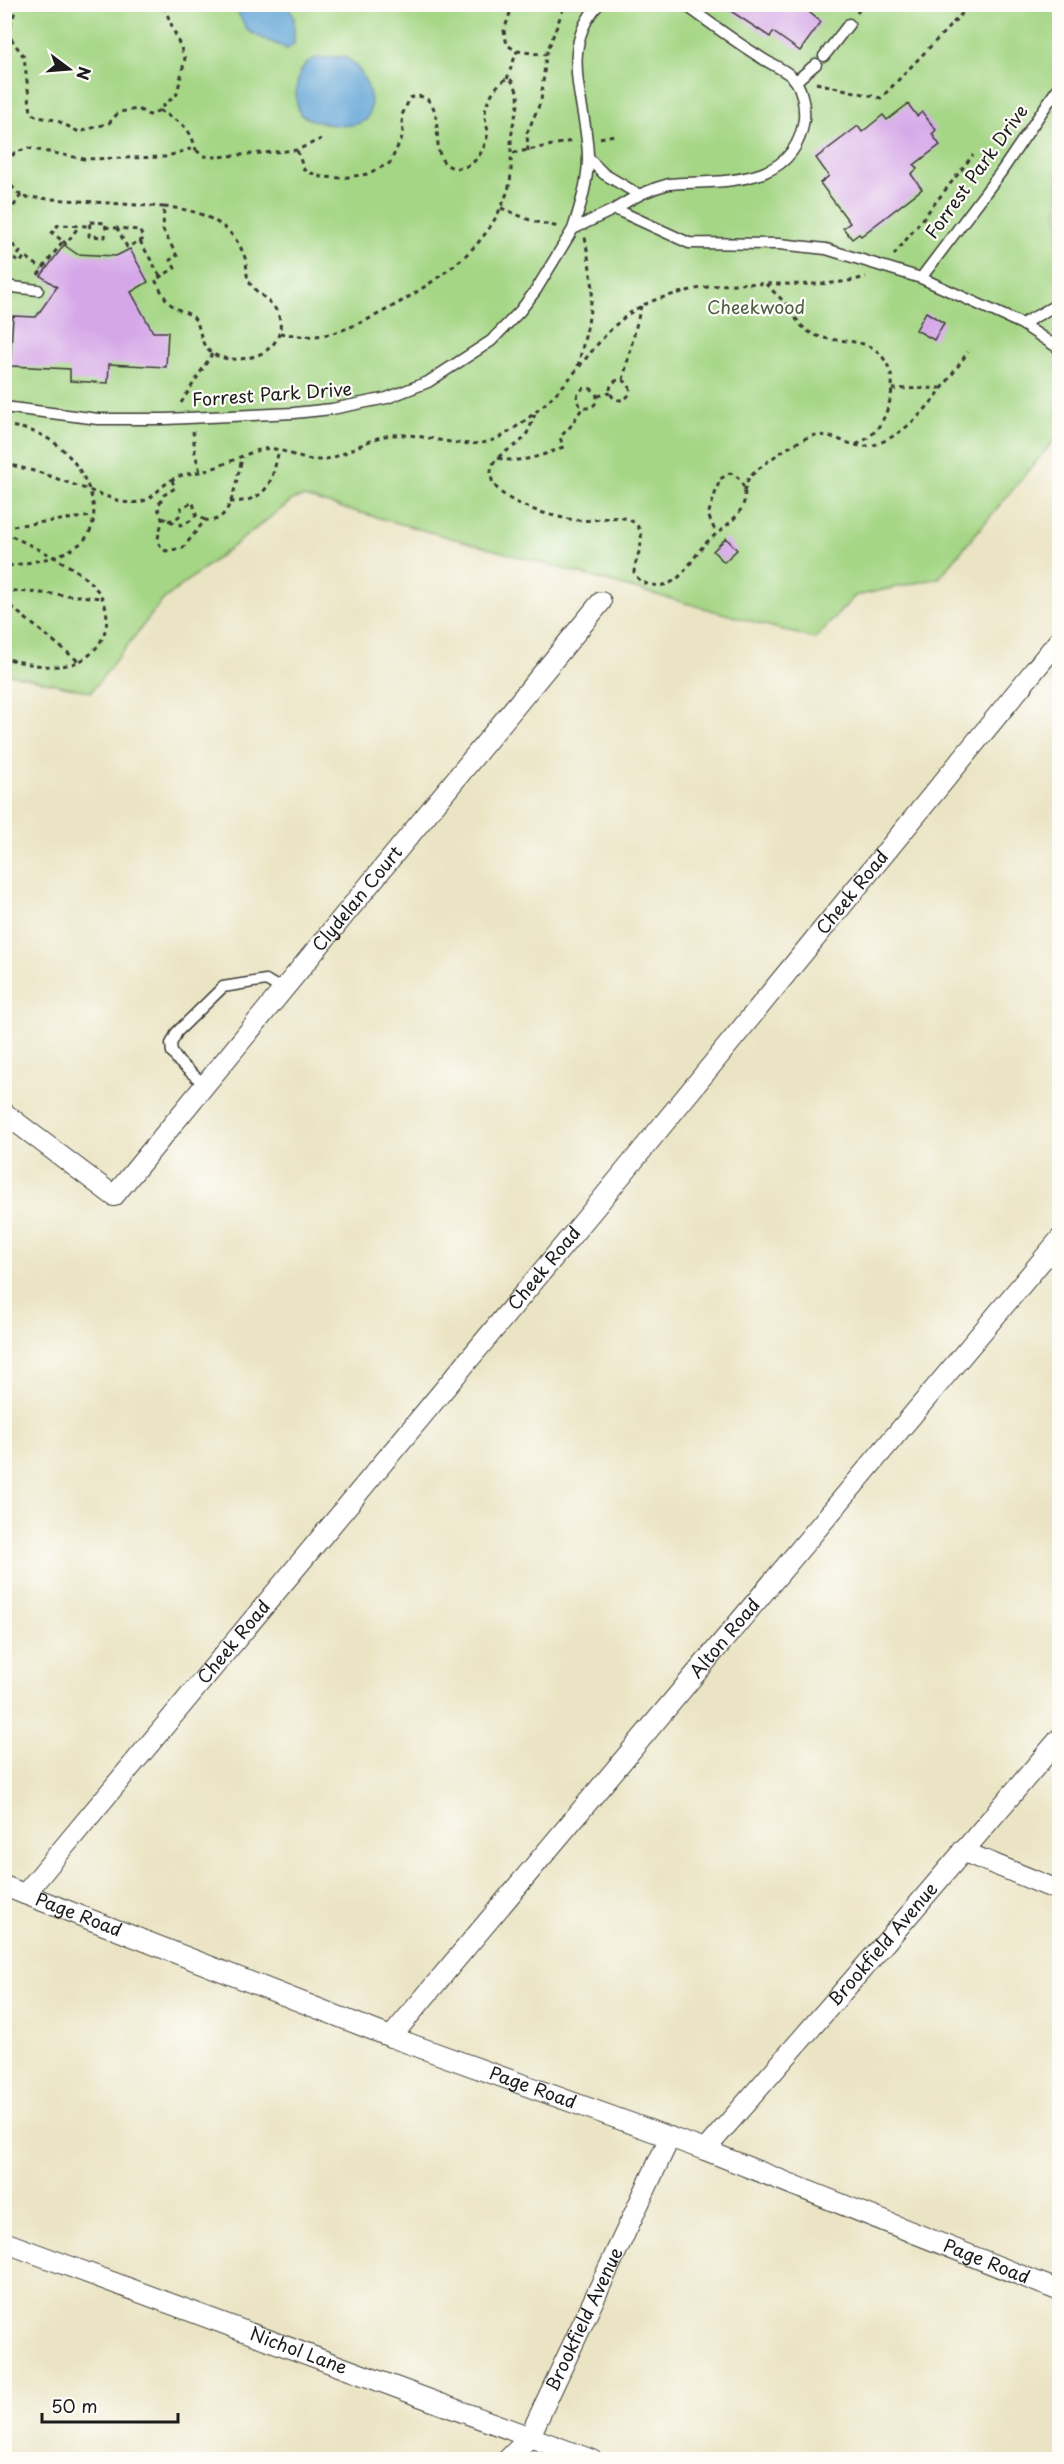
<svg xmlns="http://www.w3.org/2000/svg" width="1064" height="2464" viewBox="0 0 1064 2464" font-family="'Playpen Sans',sans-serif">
<rect width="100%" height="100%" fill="#fdfcf7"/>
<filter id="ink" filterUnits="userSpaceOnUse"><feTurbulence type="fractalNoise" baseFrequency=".0167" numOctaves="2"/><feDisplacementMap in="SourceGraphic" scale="12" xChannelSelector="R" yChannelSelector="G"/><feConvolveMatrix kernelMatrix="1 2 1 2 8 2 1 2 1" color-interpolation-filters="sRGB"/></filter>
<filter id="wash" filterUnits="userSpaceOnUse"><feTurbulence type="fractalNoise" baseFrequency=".008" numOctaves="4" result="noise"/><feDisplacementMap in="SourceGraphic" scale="24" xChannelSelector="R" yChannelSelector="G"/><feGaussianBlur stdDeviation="1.35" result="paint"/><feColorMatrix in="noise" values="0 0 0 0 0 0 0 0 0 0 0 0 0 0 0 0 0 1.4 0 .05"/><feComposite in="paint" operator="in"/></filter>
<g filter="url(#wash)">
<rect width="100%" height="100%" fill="#ebe4c4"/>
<!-- green -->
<path fill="#a5d685" stroke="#607950" stroke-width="1.5" d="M5 5H1059V434L939 578 855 596 815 639 304 497 294 499 163 600 91 692 5 673Z"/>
<!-- water -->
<path fill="#62a5d7" stroke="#3f607a" stroke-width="1.5" d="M234 5H288L294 17V44L286 50 284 47C273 43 257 36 247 30Z
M343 56C362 65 377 97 368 118 353 132 318 124 301 115 292 103 295 64 314 59 323 57 333 58 343 56Z"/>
<g id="blocks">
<!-- building -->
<path fill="#d6a7e8" d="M720 4H799L821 22 800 51 773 32 770 37Z
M908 104 917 116 922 112 936 130 932 134 940 145 914 165 917 169 911 174 922 189 861 236 859 234 852 239 843 228 850 223 820 183 829 176 816 158 858 126 862 132 883 115 887 120Z
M64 245 77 254 116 256 130 249 148 282 131 292 153 332H168L166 367 109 364 108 383 70 381V369L10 366 13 316 36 317 57 287 41 276Z
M926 312 944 323 934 340 916 330Z
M726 538 737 550 724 562 713 551Z"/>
</g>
</g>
<g filter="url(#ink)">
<use href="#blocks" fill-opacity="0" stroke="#3b3a35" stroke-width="1.5"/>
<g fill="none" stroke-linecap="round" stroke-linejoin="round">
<!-- service casing -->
<g stroke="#3b3a35" stroke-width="13">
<path id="service" d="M824 56 849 24
M796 81 816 64
M588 158 604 174 638 194
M615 209C633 197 649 189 669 184 721 180 795 189 804 119 805 106 802 85 791 76 782 68 770 64 760 57 734 41 709 22 684 4
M573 229C580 207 588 182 588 158 588 105 556 49 599 4
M921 278 1001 172 1060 85
M4 286 38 290
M1022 324 1060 303
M4 407 98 419H166L294 413 332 409 387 398 428 382 491 341 520 311 536 290 573 229 615 209 689 243 779 244 826 249 921 278 1022 324 1060 349
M205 1085 179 1062 172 1052 171 1044 177 1032 223 987 266 980 283 990"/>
</g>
<!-- minor casing -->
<g stroke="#3b3a35" stroke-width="22">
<g id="minor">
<path id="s1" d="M4 1113 114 1196 601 602"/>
<path d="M962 1851 1060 1891"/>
<path id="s2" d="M4 1886 391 2037 705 2150 1060 2291"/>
<path id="s3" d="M25 1894 598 1204 1060 639"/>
<path id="s4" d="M391 2037 1060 1239"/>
<path id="s5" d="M705 2150 885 1943 1060 1738"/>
<path id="s6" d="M4 2242 592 2460"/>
<path id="s7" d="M507 2460 529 2438 670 2137"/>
</g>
</g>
<!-- path -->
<path stroke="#3b3a35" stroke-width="3" stroke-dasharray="4.5 4.5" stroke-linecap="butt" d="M17 4 9 31 10 37 24 57 31 113 37 117 56 120 79 132 109 123 119 112 138 109 149 115 154 114 177 94 185 58 163 4
M513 4 504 31 507 45 517 51 546 55
M857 13 863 4
M507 79 517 51
M816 83 881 98 971 4
M159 110C180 124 189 123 196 150
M600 138 614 135
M528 151 527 133 541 101 546 55 565 4
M513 153 572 141
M21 195C7 214 0 234 20 252L15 259 20 263 25 256 42 269
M164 207 24 197C13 191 6 180 7 167L14 153 28 148 84 159 165 157 190 149 196 150 203 156 217 157 297 150 321 139
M164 207C199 209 235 223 246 261 247 267 246 273 248 279 253 295 278 300 280 322 282 334 275 345 264 352 249 361 216 364 205 346 199 337 201 325 193 317 187 312 179 311 173 306 165 301 160 288 155 280L175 268 170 260 177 256 163 230Z
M501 208 532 221 559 227
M90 222 106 223 105 237 89 236Z
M105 227 139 230 144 239 127 247 117 228
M63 241 66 244 79 226
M140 241 160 276
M894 255 973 155
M38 275 63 241 52 233 58 225 90 226
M766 284C772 291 780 297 786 304 794 314 798 325 809 332 835 348 870 331 887 364 894 377 893 390 889 404 883 424 874 437 855 445
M280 333C297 336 312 338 329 334 369 325 445 278 473 248 488 233 501 211 508 190 514 172 509 150 512 132 514 110 526 101 511 80L506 79C494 86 484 104 485 118 486 124 489 130 487 137 484 151 474 168 458 168 424 167 448 116 427 99 421 95 416 96 410 98L402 115 403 135 390 163 367 174 342 178 321 177 304 170 297 150
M578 366 588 324 593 288 585 237
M610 390a10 10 0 1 1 20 0a10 10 0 1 1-20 0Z
M623 380 641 306
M4 387 10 299
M577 398a10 10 0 1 1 20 0a10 10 0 1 1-20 0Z
M892 389 941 388
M598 396 610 393
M181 403 212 354
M535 414C532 422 529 432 523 439 513 450 493 454 491 471 487 501 555 518 577 520 592 522 608 516 623 518 629 519 635 522 638 527 647 540 635 558 634 572 637 580 644 584 652 585 679 590 689 562 704 545 719 529 753 513 743 486 740 479 738 476 730 473L720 479 708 515 716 533
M4 425C24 428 40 432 56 444 81 462 110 514 83 541 64 559 29 562 4 567
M193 431 195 453 200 472
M498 458C520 464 542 456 563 447L560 437 570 427 583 407
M4 463 41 473 122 502C156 506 152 489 177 477 187 473 198 473 208 470 227 464 245 453 264 449 283 446 298 461 316 460 345 460 364 437 393 435 430 432 468 456 504 435 528 420 550 401 569 379 594 350 617 313 655 300 679 292 709 285 735 284 779 282 823 289 866 277
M172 480 175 488 164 495 158 506C158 511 162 516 162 520 161 532 152 542 166 551L183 548 205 520C234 526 235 477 243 457
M744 491C746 487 747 481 749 478 759 466 802 435 818 435 845 436 855 455 884 441 923 422 944 385 968 352
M230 502C269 501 271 483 279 450
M162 518 180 525 192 520 196 515 205 520
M168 521C175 519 183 517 181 508L193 502 196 515
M4 527 93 516
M4 532C32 547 78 565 97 590 119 618 102 658 68 665 47 669 24 663 4 658
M4 590 102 598
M4 601 78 661"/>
<!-- service -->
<use href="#service" stroke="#fff" stroke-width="10"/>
<!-- minor -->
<use href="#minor" stroke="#fff" stroke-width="20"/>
</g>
</g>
<g text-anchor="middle" stroke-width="4.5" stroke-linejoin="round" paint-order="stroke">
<!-- street labels -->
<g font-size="18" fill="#1c1c1c" stroke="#fdfcf7">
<text transform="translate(977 172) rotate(-54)" y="6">Forrest Park Drive</text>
<text transform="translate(272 395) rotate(-4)" y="6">Forrest Park Drive</text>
<text dy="6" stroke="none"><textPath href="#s3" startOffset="1299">Cheek Road</textPath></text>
<text dy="6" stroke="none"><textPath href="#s1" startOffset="522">Clydelan Court</textPath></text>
<text dy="6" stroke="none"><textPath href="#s3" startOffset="813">Cheek Road</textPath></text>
<text dy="6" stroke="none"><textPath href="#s4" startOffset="520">Alton Road</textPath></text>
<text dy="6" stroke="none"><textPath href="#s3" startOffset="327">Cheek Road</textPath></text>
<text dy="6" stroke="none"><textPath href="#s2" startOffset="80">Page Road</textPath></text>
<text dy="6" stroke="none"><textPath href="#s5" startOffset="272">Brookfield Avenue</textPath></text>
<text dy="6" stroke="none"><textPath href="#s2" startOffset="566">Page Road</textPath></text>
<text dy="6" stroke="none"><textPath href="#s2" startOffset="1052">Page Road</textPath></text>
<text dy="6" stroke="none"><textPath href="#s7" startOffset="162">Brookfield Avenue</textPath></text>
<text dy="6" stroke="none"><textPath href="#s6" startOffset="314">Nichol Lane</textPath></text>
</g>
<!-- park labels -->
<g font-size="18" fill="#4c5d41" stroke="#fdfcf7">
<text x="756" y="314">Cheekwood</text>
</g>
</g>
<!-- margin -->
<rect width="1064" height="2464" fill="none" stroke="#fdfcf7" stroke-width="24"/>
<!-- north arrow -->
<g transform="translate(69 69) rotate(106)" stroke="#fdfcf7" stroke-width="4.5" paint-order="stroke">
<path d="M0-4.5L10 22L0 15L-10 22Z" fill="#1c1c1c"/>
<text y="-9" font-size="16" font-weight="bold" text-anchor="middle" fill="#1c1c1c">N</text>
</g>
<!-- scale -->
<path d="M42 2413v9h136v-9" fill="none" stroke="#1c1c1c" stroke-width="3"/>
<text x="51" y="2413" font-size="18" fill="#1c1c1c" stroke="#fdfcf7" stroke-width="4.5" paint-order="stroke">50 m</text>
</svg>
